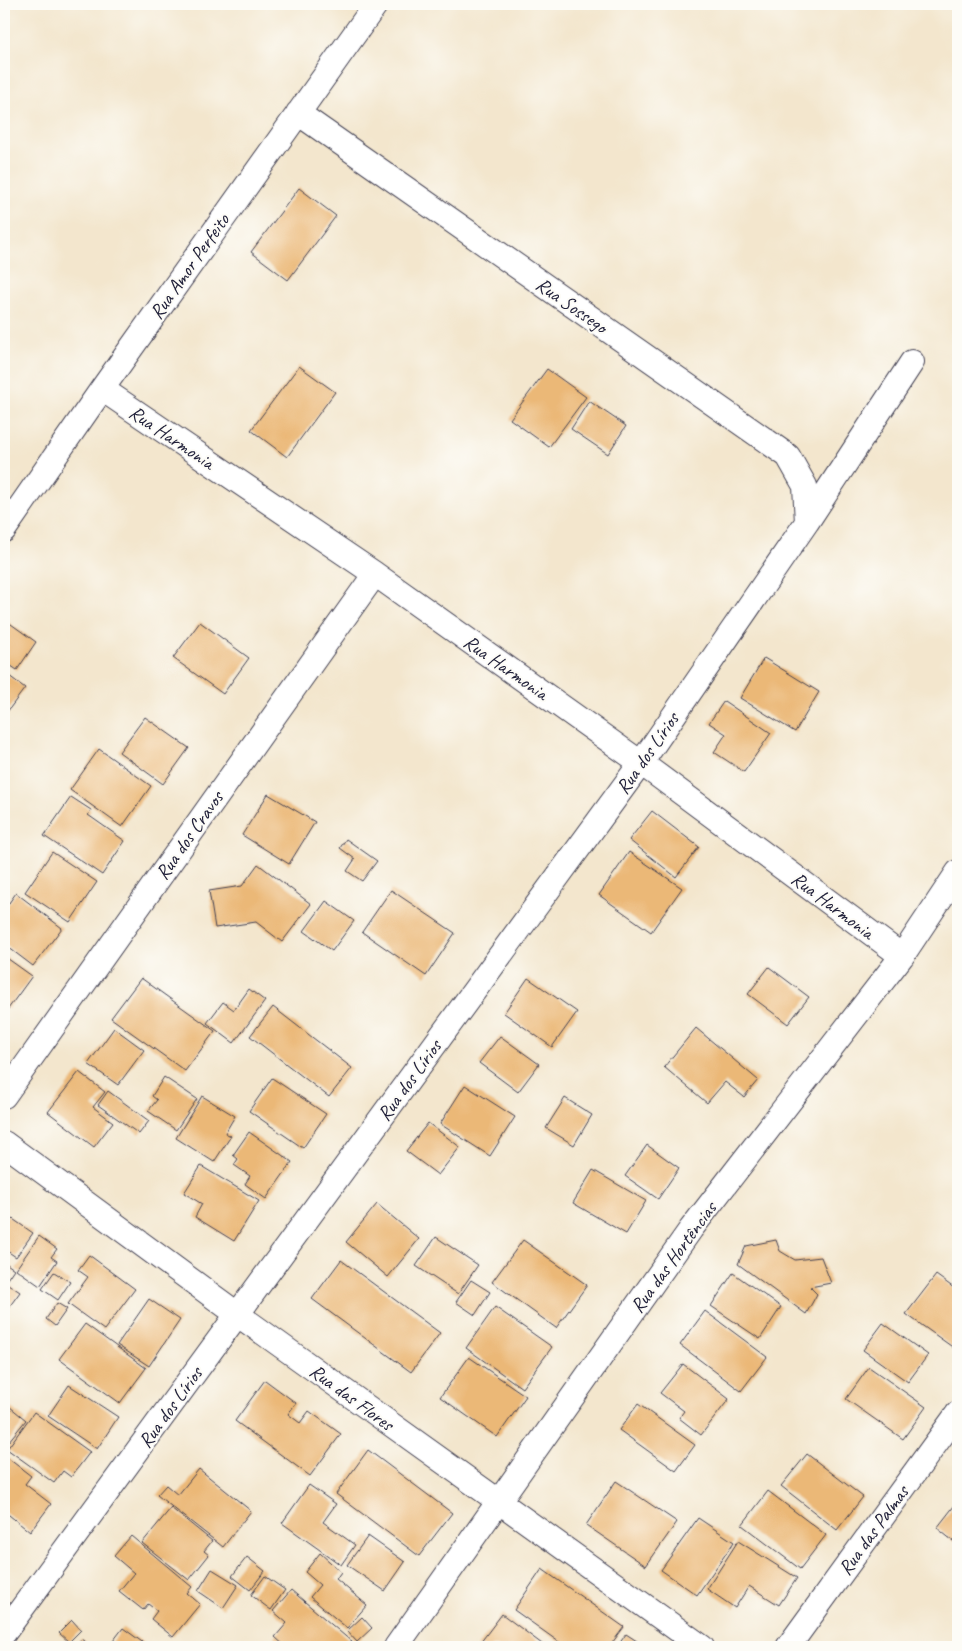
<svg xmlns="http://www.w3.org/2000/svg" width="962" height="1651" viewBox="0 0 962 1651" font-family="Caveat,sans-serif">
<rect width="100%" height="100%" fill="#fdfcf7"/>
<filter id="ink" filterUnits="userSpaceOnUse"><feTurbulence type="fractalNoise" baseFrequency=".02" numOctaves="2"/><feDisplacementMap in="SourceGraphic" scale="10" xChannelSelector="R" yChannelSelector="G"/><feConvolveMatrix kernelMatrix="1 2 1 2 8 2 1 2 1" color-interpolation-filters="sRGB"/></filter>
<filter id="wash" filterUnits="userSpaceOnUse"><feTurbulence type="fractalNoise" baseFrequency=".0096" numOctaves="4" result="noise"/><feDisplacementMap in="SourceGraphic" scale="20" xChannelSelector="R" yChannelSelector="G"/><feGaussianBlur stdDeviation="1.12" result="paint"/><feColorMatrix in="noise" values="0 0 0 0 0 0 0 0 0 0 0 0 0 0 0 0 0 1.4 0 .05"/><feComposite in="paint" operator="in"/></filter>
<g filter="url(#wash)">
<rect width="100%" height="100%" fill="#f3e6cd"/>
<g id="blocks">
<!-- building -->
<path fill="#ebb877" d="M299 188 336 216 288 280 251 252Z
M299 366 335 392 287 457 251 430Z
M547 369 586 397 549 447 510 419Z
M589 401 626 426 608 454 571 429Z
M4 619 36 642 17 670 4 661Z
M200 622 249 658 223 694 173 658Z
M764 658 819 692 795 732 740 698Z
M4 672 25 688 4 716Z
M724 701 771 733 744 772 714 752 726 734 709 723Z
M145 717 189 748 163 784 119 752Z
M99 749 151 786 122 827 70 790Z
M268 794 315 822 289 864 242 835Z
M71 797 91 810 88 815 125 841 102 875 44 836Z
M652 811 699 847 676 877 629 840Z
M346 839 377 861 362 881 347 871 355 859 340 848Z
M52 852 97 882 70 922 25 892Z
M629 852 682 888 651 932 599 895Z
M258 864 311 904 282 942 256 922 215 928 209 891 242 886Z
M391 890 455 933 426 976 362 932Z
M16 893 62 928 33 966 4 944V910Z
M326 901 354 921 332 951 304 931Z
M4 956 32 976 8 1009 4 1006Z
M769 967 809 997 788 1024 748 994Z
M141 978 215 1031 185 1071 111 1018Z
M528 978 577 1012 552 1047 504 1013Z
M249 989 265 1001 234 1043 207 1023 223 1002 234 1010Z
M273 1007 352 1068 329 1097 250 1036Z
M114 1028 144 1050 118 1085 88 1064Z
M696 1028 758 1080 744 1097 725 1082 707 1103 664 1067Z
M500 1036 539 1064 518 1092 479 1063Z
M79 1072 105 1092 93 1107 113 1122 94 1147 48 1112Z
M164 1077 197 1099 176 1130 148 1111 157 1100 152 1096Z
M272 1078 326 1114 303 1148 249 1111Z
M465 1085 515 1117 490 1156 440 1124Z
M108 1091 149 1121 139 1134 98 1105Z
M202 1096 235 1116 225 1133 231 1136 214 1162 176 1138Z
M565 1098 592 1115 574 1145 546 1128Z
M428 1123 460 1147 438 1175 406 1151Z
M249 1132 292 1162 266 1199 245 1184 250 1176 234 1165 238 1159 233 1155Z
M647 1145 679 1168 658 1199 625 1176Z
M201 1166 259 1201 234 1241 195 1217 202 1204 184 1193Z
M593 1170 646 1201 626 1234 573 1203Z
M377 1204 419 1239 388 1277 346 1242Z
M4 1213 33 1233 16 1257 4 1249Z
M39 1236 57 1249 51 1257 57 1261 40 1286 16 1269Z
M436 1237 478 1265 458 1294 416 1266Z
M523 1240 587 1285 556 1328 492 1282Z
M776 1240 780 1251 795 1260 821 1257 831 1283 810 1287 817 1294 806 1314 738 1264 746 1246Z
M89 1255 135 1289 104 1330 68 1304 88 1277 78 1270Z
M341 1260 440 1333 411 1372 312 1299Z
M4 1262 14 1269 5 1282 20 1292 4 1314Z
M54 1272 70 1282 58 1300 42 1289Z
M733 1273 781 1307 760 1339 711 1306Z
M936 1275 958 1291V1351L906 1314Z
M471 1280 490 1292 475 1315 456 1302Z
M149 1299 180 1320 149 1366 117 1345Z
M57 1303 67 1309 55 1326 46 1319Z
M495 1307 552 1347 522 1388 466 1348Z
M705 1311 767 1357 741 1391 680 1345Z
M883 1323 928 1355 908 1382 863 1350Z
M85 1324 146 1368 120 1403 59 1359Z
M469 1357 526 1396 497 1437 440 1397Z
M683 1364 729 1399 701 1435 679 1418 684 1411 660 1393Z
M869 1367 926 1407 903 1439 846 1399Z
M265 1380 296 1403 288 1414 300 1423 309 1411 341 1434 310 1476 235 1421Z
M69 1385 118 1417 97 1449 48 1416Z
M4 1402 26 1420 4 1447Z
M638 1404 695 1445 676 1471 619 1430Z
M34 1412 90 1452 71 1477 63 1471 54 1483 7 1449Z
M368 1450 452 1513 419 1556 336 1494Z
M807 1454 863 1497 837 1530 781 1486Z
M5 1456 31 1476 25 1484 51 1504 30 1532 4 1511V1458Z
M199 1469 251 1511 223 1547 157 1495 166 1485 178 1495Z
M616 1481 677 1522 646 1566 586 1525Z
M309 1485 336 1504 323 1522 355 1545 341 1565 282 1523Z
M768 1491 826 1535 800 1569 742 1525Z
M958 1501V1545L937 1528Z
M171 1508 212 1541 204 1551 209 1555 189 1580 142 1543Z
M698 1518 734 1542 697 1595 661 1570Z
M131 1536 192 1587 187 1593 200 1604 173 1637 151 1619 157 1611 148 1604 143 1610 119 1591 134 1573 114 1556Z
M368 1536 405 1562 385 1591 347 1565Z
M738 1541 797 1578 779 1605 749 1586 735 1608 707 1589Z
M320 1553 341 1572 336 1579 367 1605 347 1628 310 1597 320 1585 305 1572Z
M247 1557 265 1571 250 1590 232 1576Z
M212 1569 238 1585 223 1608 198 1591Z
M542 1569 624 1627 609 1647H566L514 1610Z
M265 1576 285 1590 271 1610 251 1595Z
M291 1590 352 1642 348 1647H286L275 1637 287 1623 273 1611Z
M502 1614 546 1647H477Z
M362 1617 372 1628 357 1642 347 1631Z
M72 1620 81 1630 69 1642 59 1633Z
M123 1628 149 1647H114L110 1645Z
M626 1634 646 1647H617Z
M81 1639 93 1647H75Z"/>
</g>
</g>
<g filter="url(#ink)">
<use href="#blocks" fill-opacity="0" stroke="#413f51" stroke-width="1"/>
<g fill="none" stroke-linecap="round" stroke-linejoin="round">
<!-- street casing -->
<g stroke="#413f51" stroke-width="26">
<path id="street" d="M298 113 788 456 805 486 807 522
M102 389 375 574 641 763 902 956
M4 530 102 389 376 4
M4 1096 375 574
M4 1143 237 1314 702 1647
M4 1633 641 763 807 522 912 362
M396 1647 691 1229 902 956 958 872
M788 1647 958 1413"/>
</g>
<!-- street -->
<use href="#street" stroke="#fff" stroke-width="24"/>
</g>
</g>
<g text-anchor="middle" stroke-width="4" stroke-linejoin="round" paint-order="stroke">
<!-- street labels -->
<g font-size="20" fill="#22223b" stroke="#fdfcf7">
<text transform="translate(189 266) rotate(-55)" y="7">Rua Amor Perfeito</text>
<text transform="translate(572 305) rotate(35)" y="7">Rua Sossego</text>
<text transform="translate(172 437) rotate(34)" y="7">Rua Harmonia</text>
<text transform="translate(506 667) rotate(35)" y="7">Rua Harmonia</text>
<text transform="translate(647 753) rotate(-55)" y="7">Rua dos Lírios</text>
<text transform="translate(189 835) rotate(-55)" y="7">Rua dos Cravos</text>
<text transform="translate(833 905) rotate(37)" y="7">Rua Harmonia</text>
<text transform="translate(409 1080) rotate(-54)" y="7">Rua dos Lírios</text>
<text transform="translate(673 1257) rotate(-54)" y="7">Rua das Hortências</text>
<text transform="translate(352 1397) rotate(36)" y="7">Rua das Flores</text>
<text transform="translate(170 1407) rotate(-54)" y="7">Rua dos Lírios</text>
<text transform="translate(873 1530) rotate(-54)" y="7">Rua das Palmas</text>
</g>
</g>
<!-- margin -->
<rect width="962" height="1651" fill="none" stroke="#fdfcf7" stroke-width="20"/>
</svg>
